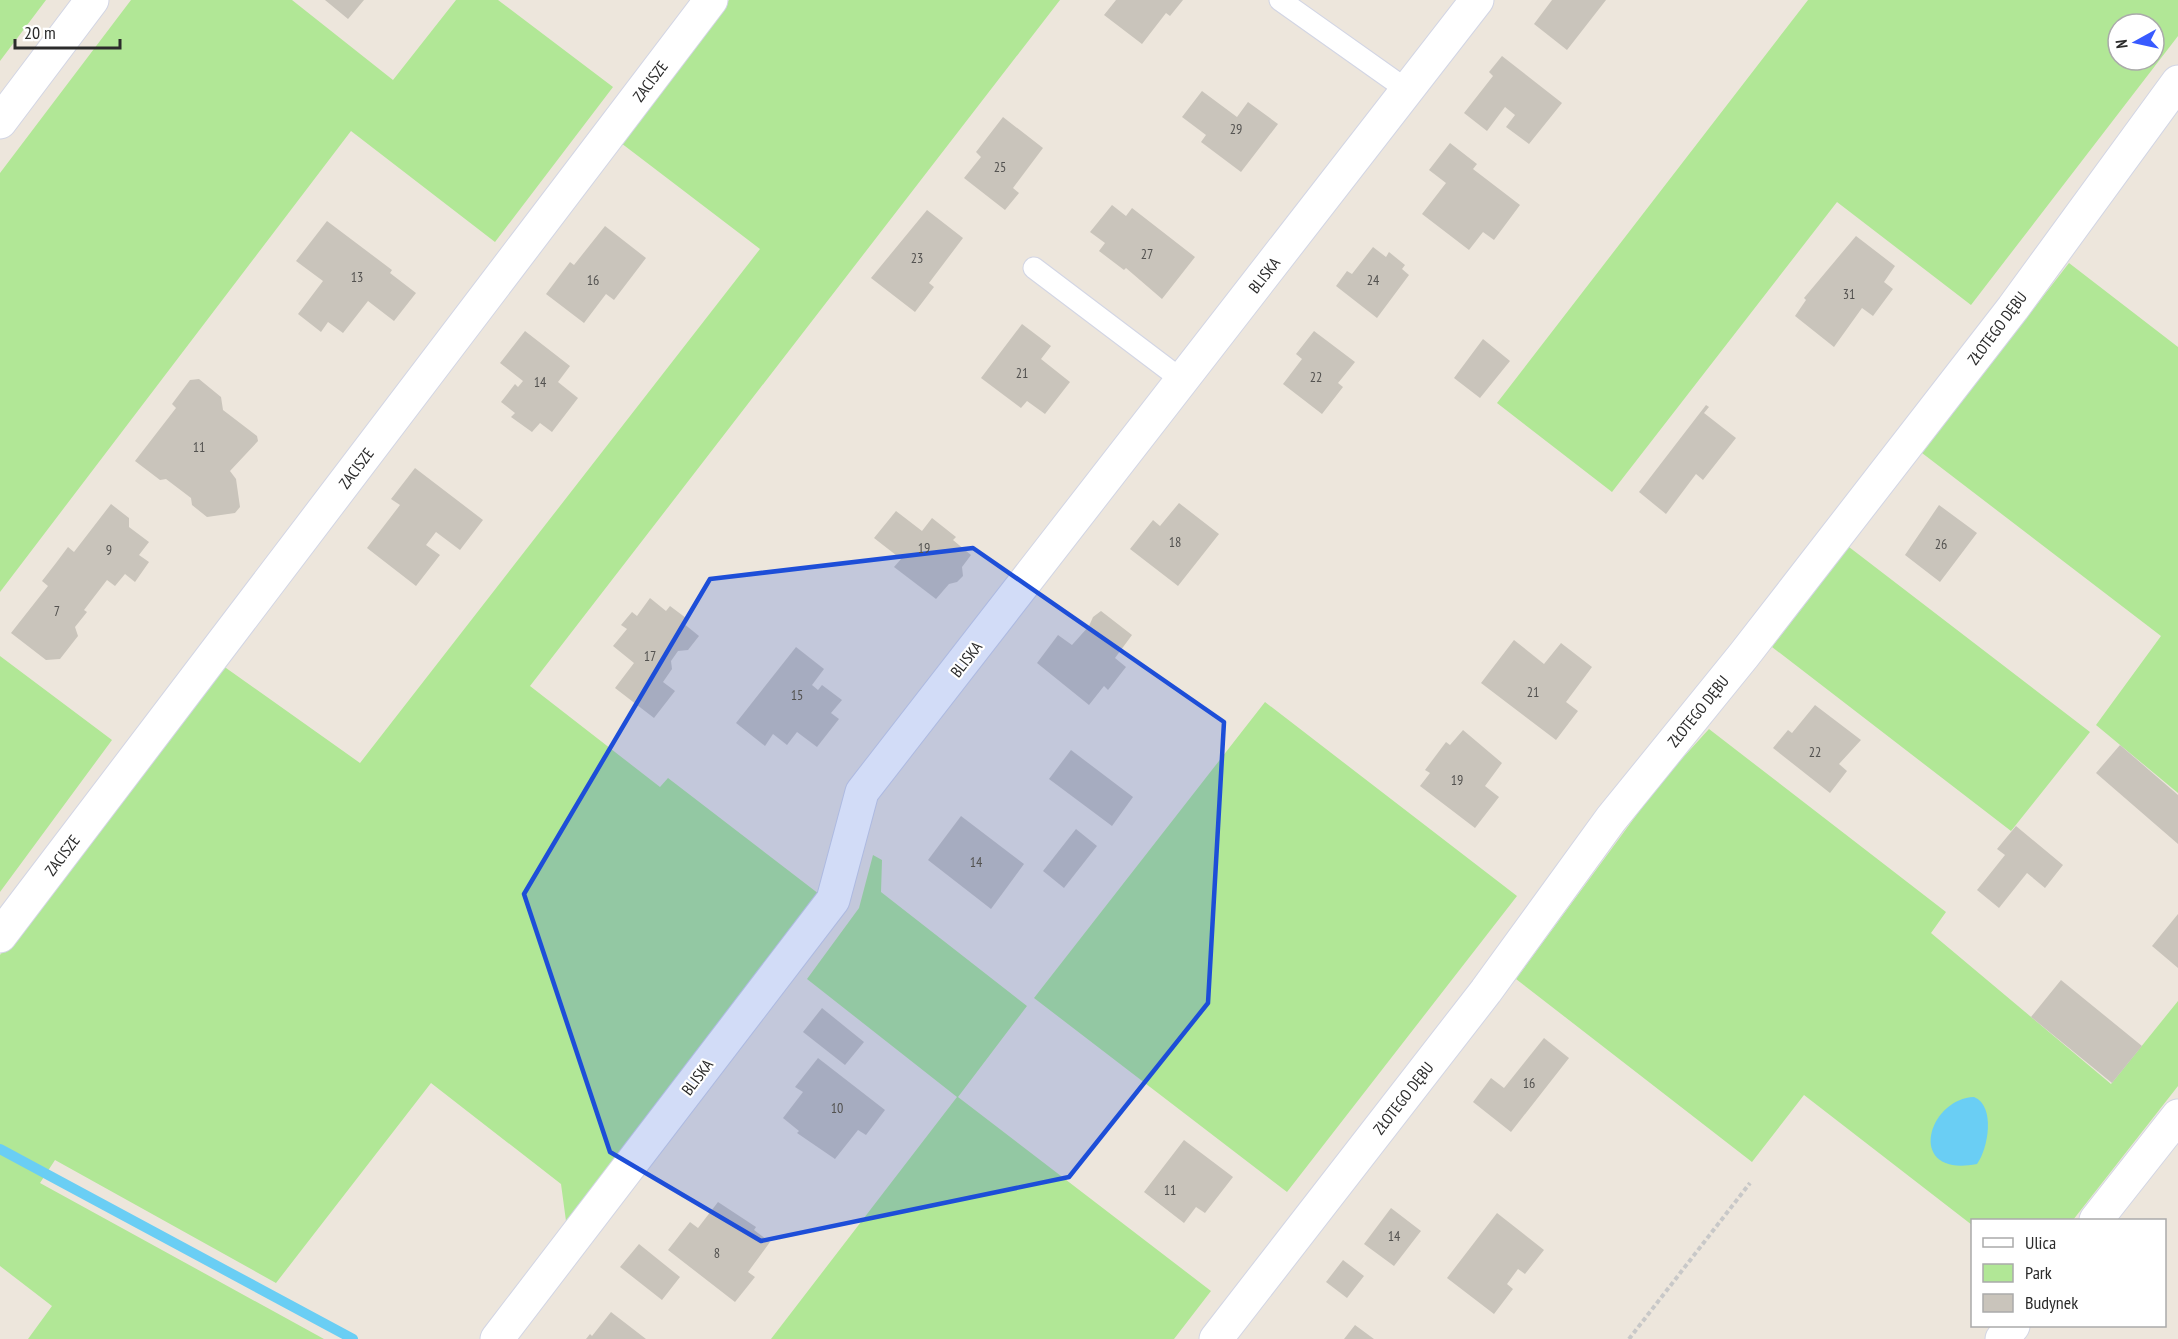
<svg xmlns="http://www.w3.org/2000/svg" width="2178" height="1339" viewBox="0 0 2178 1339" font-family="'PT Sans Narrow',sans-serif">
<rect width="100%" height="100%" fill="#ede6dc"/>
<!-- green -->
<path fill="#b1e796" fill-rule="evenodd" d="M0 0H46L0 61Z
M131 0H292L393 80 456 0H498L613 87 495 242 351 131 0 592V173Z
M729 0H1060L530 686 660 787 668 778 819 894 566 1221 561 1184 431 1083 276 1283 55 1160 40 1183 324 1339H28L52 1306 0 1266V955L219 663 360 763 760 249 621 143Z
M1808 0H2178V36L1971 305 1837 202 1612 492 1497 403ZM2118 24H2154V60H2118Z
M2069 263 2178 347V793L2096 725 2161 636 1922 453Z
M1849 547 2090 732 2011 831 1772 647Z
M0 656 112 740 0 892Z
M1265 702 1517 896 1287 1192 1034 998Z
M1709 729 1946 912 1931 933 2111 1084 2178 1001V1086L2073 1220H1972V1225L1804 1095 1752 1162 1516 979 1660 783Z
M873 855 882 860 881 892 1027 1006 958 1097 1211 1291 1174 1339H771L957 1097 807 979 859 908Z"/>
<!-- water -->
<path fill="#6acef4" d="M1974 1097C1996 1106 1988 1149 1977 1164 1905 1178 1927 1099 1974 1097Z"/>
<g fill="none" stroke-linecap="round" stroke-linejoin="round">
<!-- stream -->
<path stroke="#6acef4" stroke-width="10" d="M0 1149 353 1339"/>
</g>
<!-- building -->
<path fill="#c9c4bb" d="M325 0H364L348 19Z
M1116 0H1183L1170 16 1166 13 1142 44 1104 15Z
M1552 0H1606L1567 50 1534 24Z
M1502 56 1562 103 1529 144 1506 127 1515 115 1505 107 1487 131 1464 113 1493 76 1489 72Z
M1202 91 1237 117 1248 102 1278 124 1241 172 1201 142 1206 135 1182 117Z
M1003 117 1043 148 1013 188 1019 193 1005 210 964 178 981 157 976 152Z
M1450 143 1477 164 1473 169 1520 205 1494 240 1483 232 1469 250 1422 214 1446 183 1429 170Z
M1112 205 1126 216 1132 208 1195 257 1162 299 1126 268 1124 270 1099 251 1105 243 1090 232Z
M927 210 963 238 929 283 934 287 915 312 871 278Z
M327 221 392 270 390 273 416 293 394 321 368 301 343 333 328 322 321 332 298 314 323 281 296 261Z
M605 226 646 258 614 300 606 294 584 323 546 294 570 262 574 265Z
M1856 236 1895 266 1884 282 1893 289 1873 316 1862 308 1834 347 1795 316 1806 300 1804 298Z
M1373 247 1386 257 1389 252 1405 265 1402 269 1409 275 1377 318 1336 286 1347 271 1352 274Z
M1022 324 1051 346 1041 359 1070 382 1045 414 1027 401 1021 408 981 378Z
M525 331 570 366 558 382 578 398 552 432 540 423 532 432 511 417 515 413 501 402 515 384 518 387 523 381 500 363Z
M1314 331 1355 362 1338 383 1343 387 1322 414 1283 384 1302 359 1296 354Z
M1483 339 1510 361 1480 398 1454 378Z
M199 379 221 397 223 410 257 436 258 441 230 471 236 479 240 507 235 513 207 517 192 505 191 498 166 479 160 480 135 461 176 408 172 404 190 380Z
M1706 405 1709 407 1704 413 1736 438 1703 480 1696 474 1666 514 1639 492Z
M415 468 483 520 460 550 436 532 426 545 440 555 416 586 367 548 400 505 391 499Z
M1179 503 1219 534 1178 586 1130 549 1153 520 1160 526Z
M111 504 129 518V527L149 542 139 555 149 562 135 582 125 574 115 586 107 580 84 610 87 612 75 627 78 636 60 659 46 660 11 633 48 586 42 581 56 563 68 547 74 552Z
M1939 505 1977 533 1940 582 1905 555Z
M896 511 922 531 932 518 956 537 953 540 971 555 962 567 963 576 957 582 949 584 936 599 894 567 901 559 874 538Z
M650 598 666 611 670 606 686 618 683 623 699 636 688 650 678 651 671 661 672 669 663 682 675 691 654 718 615 688 634 663 613 646 627 629 621 625 632 612 637 616Z
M1101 611 1132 635 1115 658 1126 667 1108 690 1104 686 1089 705 1037 663 1058 635 1072 645 1089 626 1093 617Z
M1514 640 1544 664 1561 643 1592 667 1566 702 1578 711 1556 740 1481 683Z
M796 647 824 669 812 685 818 690 822 685 842 700 831 713 839 719 817 747 797 732 787 745 773 734 765 746 736 723Z
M1815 705 1861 740 1839 764 1847 771 1830 793 1773 748 1788 730 1792 733Z
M1463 730 1502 763 1485 786 1499 797 1475 828 1420 786 1430 773 1425 770 1446 742 1450 745Z
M2120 745 2178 795V844L2096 773Z
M1071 750 1133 797 1112 826 1049 779Z
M961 816 1024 864 991 909 928 860Z
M2016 826 2063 865 2045 888 2027 873 1999 908 1977 890 2005 855 1997 849Z
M1076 829 1097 846 1064 888 1043 871Z
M2178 914V968L2152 946Z
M2061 980 2142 1046 2112 1083 2031 1017Z
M822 1008 864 1042 845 1065 803 1032Z
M1544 1038 1569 1058 1511 1132 1473 1102 1491 1078 1504 1088Z
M818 1058 885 1110 866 1135 858 1130 835 1159 797 1133 799 1131 783 1118 803 1092 795 1087Z
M1184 1140 1233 1177 1205 1213 1196 1207 1184 1223 1144 1192Z
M718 1202 756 1227 754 1230 770 1242 748 1272 755 1277 735 1302 668 1250 690 1222 698 1228Z
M1391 1208 1421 1231 1394 1266 1364 1244Z
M1497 1213 1544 1250 1525 1274 1518 1269 1507 1284 1513 1289 1494 1314 1447 1278Z
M639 1244 680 1277 662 1300 620 1267Z
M1343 1260 1364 1276 1347 1298 1326 1282Z
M611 1312 646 1339H586L590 1334 592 1336Z
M1355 1325 1374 1339H1344Z"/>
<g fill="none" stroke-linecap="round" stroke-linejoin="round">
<!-- service casing -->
<g stroke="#d2d5e4" stroke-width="23">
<path id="service" d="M1280 0 1407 90
M1034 268 1182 380"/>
</g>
<!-- minor casing -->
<g stroke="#d2d5e4" stroke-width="35">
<path id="minor" d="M0 936 711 0
M2096 1220 2178 1116
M497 1339 833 900 862 792 1477 0
M1216 1339 1486 991 1611 819 1744 655 2013 308 2178 82
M2002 1339 2013 1326"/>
</g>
<!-- tertiary casing -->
<g stroke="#d2d5e4" stroke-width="35">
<path id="tertiary" d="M0 122 92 0"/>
</g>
<!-- path -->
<path stroke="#c8c8c8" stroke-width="4" stroke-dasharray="4.5 3" stroke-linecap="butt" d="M1629 1339 1750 1183"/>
<!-- service -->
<use href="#service" stroke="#fff" stroke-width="21"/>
<!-- minor -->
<use href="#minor" stroke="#fff" stroke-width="33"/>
<!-- tertiary -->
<use href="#tertiary" stroke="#fff" stroke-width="33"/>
</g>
<!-- marked area -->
<path fill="#1d4ed8" fill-opacity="0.2" stroke="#1d4ed8" stroke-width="4.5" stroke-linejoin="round" d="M973 548 1224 722 1208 1003 1069 1177 761 1241 610 1152 524 894 710 579Z"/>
<g text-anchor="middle" stroke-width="4.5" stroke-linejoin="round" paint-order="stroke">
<!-- number labels -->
<g font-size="14" fill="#52514f">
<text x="1236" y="134">29</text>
<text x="1000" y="172">25</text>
<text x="1147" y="259">27</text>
<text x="917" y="263">23</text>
<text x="357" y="282">13</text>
<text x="593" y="285">16</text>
<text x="1373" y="285">24</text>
<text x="1849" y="299">31</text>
<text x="1022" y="378">21</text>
<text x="1316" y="382">22</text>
<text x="540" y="387">14</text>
<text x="199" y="452">11</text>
<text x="1175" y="547">18</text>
<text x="1941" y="549">26</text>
<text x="924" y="553">19</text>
<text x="109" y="555">9</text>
<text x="57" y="616">7</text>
<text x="650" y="661">17</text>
<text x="1533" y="697">21</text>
<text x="797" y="700">15</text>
<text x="1815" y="757">22</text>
<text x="1457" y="785">19</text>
<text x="976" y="867">14</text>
<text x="1529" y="1088">16</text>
<text x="837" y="1113">10</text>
<text x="1170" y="1195">11</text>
<text x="1394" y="1241">14</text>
<text x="717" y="1258">8</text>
</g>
<!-- street labels -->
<g font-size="16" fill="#2b2b2b" stroke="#fff">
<text transform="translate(650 81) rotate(-53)" y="6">ZACISZE</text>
<text transform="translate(1264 275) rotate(-52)" y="6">BLISKA</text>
<text transform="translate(1997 328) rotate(-53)" y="6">ZŁOTEGO DĘBU</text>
<text transform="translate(356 468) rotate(-53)" y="6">ZACISZE</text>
<text transform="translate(966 659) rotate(-52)" y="6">BLISKA</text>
<text transform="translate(1698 711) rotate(-51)" y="6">ZŁOTEGO DĘBU</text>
<text transform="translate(62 855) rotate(-53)" y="6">ZACISZE</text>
<text transform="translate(697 1077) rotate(-53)" y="6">BLISKA</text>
<text transform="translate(1403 1098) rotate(-52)" y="6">ZŁOTEGO DĘBU</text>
</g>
</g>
<!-- legend -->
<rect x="1971" y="1219" width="195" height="108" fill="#ffffff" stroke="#aaaaaa" stroke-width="1.5"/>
<rect x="1983" y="1238" width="30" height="9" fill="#ffffff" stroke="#aaaaaa" stroke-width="1.5"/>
<text x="2025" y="1249" font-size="18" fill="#2b2b2b">Ulica</text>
<rect x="1983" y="1264" width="30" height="18" fill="#b1e796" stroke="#aaaaaa" stroke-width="1.5"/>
<text x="2025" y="1279" font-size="18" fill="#2b2b2b">Park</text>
<rect x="1983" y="1294" width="30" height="18" fill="#c9c4bb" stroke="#aaaaaa" stroke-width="1.5"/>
<text x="2025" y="1309" font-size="18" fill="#2b2b2b">Budynek</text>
<!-- north arrow -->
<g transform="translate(2136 42) rotate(262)"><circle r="28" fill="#ffffff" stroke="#aaaaaa" stroke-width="1.5"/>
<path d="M0-4.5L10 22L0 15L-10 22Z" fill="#385aff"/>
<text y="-9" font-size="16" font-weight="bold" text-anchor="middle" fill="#2b2b2b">N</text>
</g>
<!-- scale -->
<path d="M15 39v9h105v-9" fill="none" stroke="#2b2b2b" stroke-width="3"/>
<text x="24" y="39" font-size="18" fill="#2b2b2b" stroke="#ffffff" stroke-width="4.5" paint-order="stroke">20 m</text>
</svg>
